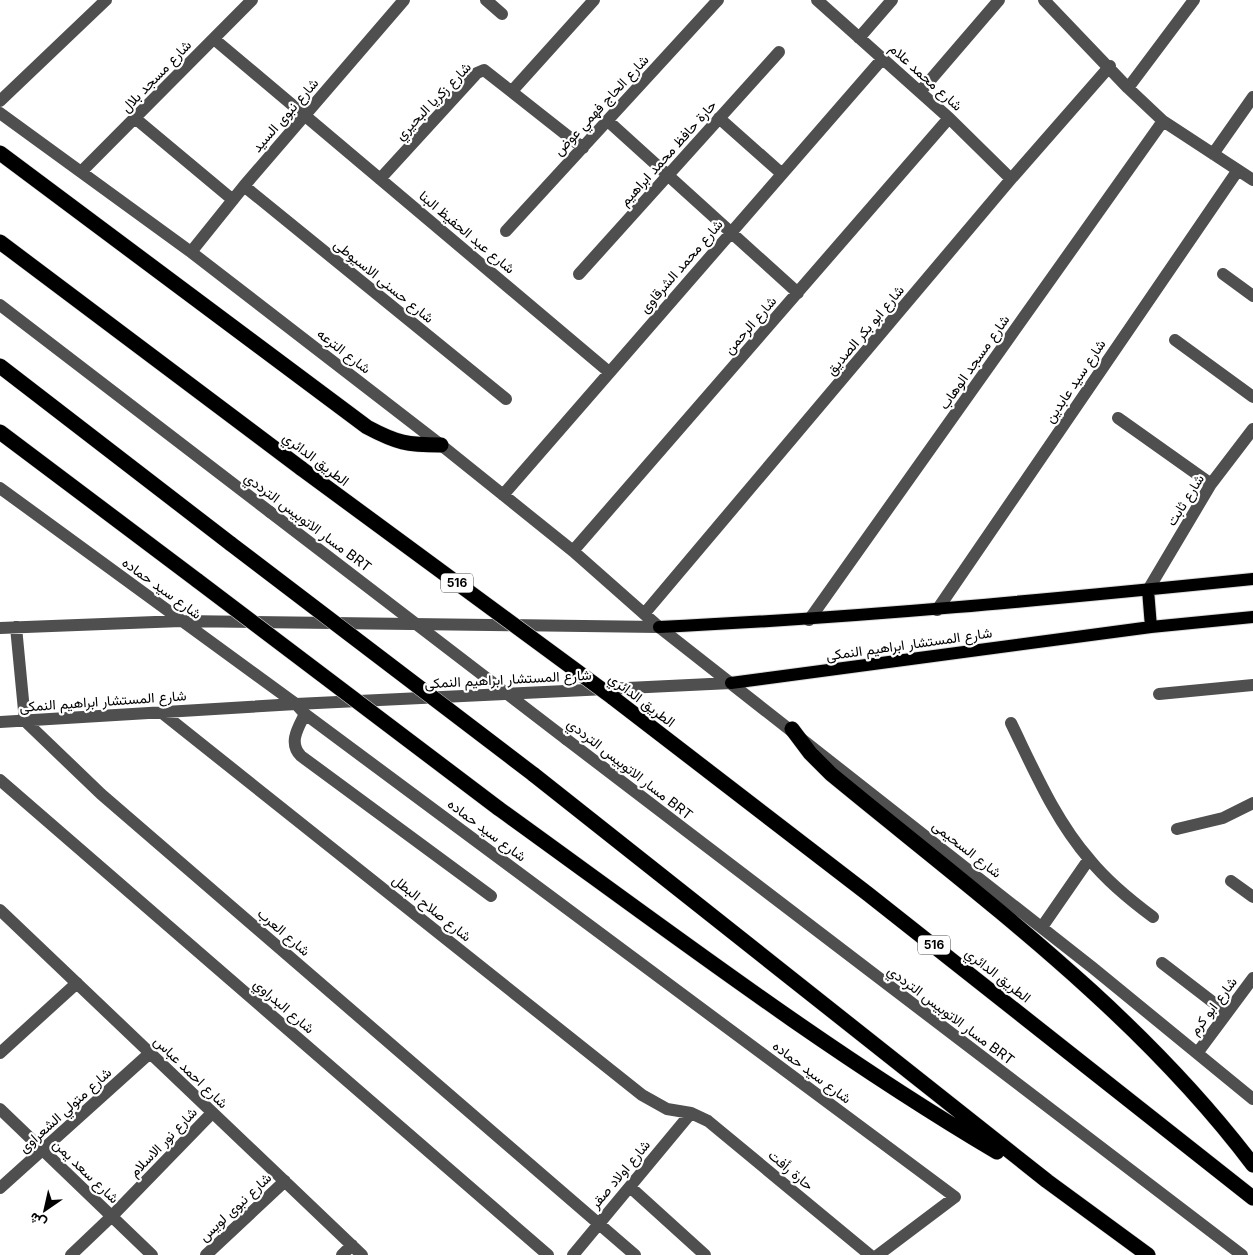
<svg xmlns="http://www.w3.org/2000/svg" width="1253" height="1255" viewBox="0 0 1253 1255" font-family="Inter,Vazirmatn,sans-serif">
<rect width="100%" height="100%" fill="#fff"/>
<g fill="none" stroke-linecap="round" stroke-linejoin="round">
<!-- major casing -->
<g stroke="#dbdbdb" stroke-width="14">
<path id="major" d="M1148 590 1151 627
M659 627C858 618 1055 599 1253 579
M731 683 1151 627 1253 617"/>
</g>
<!-- highway casing -->
<g stroke="#dbdbdb" stroke-width="16">
<path id="highway" d="M0 153 367 427C397 443 407 445 441 445
M0 242 302 469
M0 366 231 544
M0 432 198 581
M612 697 868 894 1253 1198
M792 729 810 753 831 774C979 896 1137 1011 1253 1165
M533 774 1047 1181 1148 1255
M498 808C662 926 823 1049 997 1152"/>
</g>
<!-- minor -->
<path stroke="#4f4f4f" stroke-width="12" d="M486 0 502 14
M817 0 949 118 1011 179
M1044 0 1128 88 1163 121 1253 180
M859 38 892 0
M214 39 609 372
M1128 88 1194 0
M512 91 594 0
M920 92 999 0
M0 101 106 0
M0 113 191 252 441 445 573 551 659 627 1093 968 1253 1099
M719 118 781 173
M136 119 233 200
M608 121 798 293
M1213 154 1253 97
M81 172 252 0
M380 179 477 73 484 70 583 148
M244 186 506 399
M506 231 718 0
M191 252 244 186 404 0
M579 274 779 52
M1223 274 1253 296
M0 305 270 512
M1175 340 1253 397
M1118 418 1211 484
M0 488 296 704 305 714 955 1197 878 1255
M503 495 883 58
M573 551 949 118
M1148 590 1211 484 1253 429
M937 610 1238 170
M644 614 1011 179 1110 66
M809 620 1163 121
M16 627 25 721 101 794 635 1255
M0 628 181 621 659 627
M1159 694 1253 685
M161 712 642 1095 667 1109 691 1113 708 1121 870 1255
M305 714C298 728 288 743 301 756L491 896
M0 722 296 704 731 683
M1011 723C1034 770 1055 820 1090 860 1108 882 1130 900 1153 917
M566 739 1242 1255
M0 780 548 1255
M1177 829 1223 818 1253 803
M1231 881 1253 897
M0 910 362 1255
M1042 927 1089 859
M1162 963 1227 1013
M1198 1052 1253 978
M0 1053 77 983
M0 1109 152 1255
M630 1187 705 1255
M0 1188 150 1053
M71 1255 112 1216 212 1113
M206 1255 285 1181
M342 1255 352 1245
M573 1255 691 1113"/>
<!-- major -->
<use href="#major" stroke="#000" stroke-width="12"/>
<!-- highway -->
<use href="#highway" stroke="#000" stroke-width="15"/>
<!-- highway-bridge casing -->
<g stroke="#dbdbdb" stroke-width="16" stroke-linecap="butt">
<path id="highway-bridge" d="M302 469 612 697
M231 544 533 774
M198 581 498 808"/>
</g>
<!-- minor-bridge -->
<path stroke="#4f4f4f" stroke-width="12" d="M270 512 566 739"/>
<!-- highway-bridge -->
<use href="#highway-bridge" stroke="#000" stroke-width="15"/>
</g>
<g text-anchor="middle" stroke-width="4.5" stroke-linejoin="round" paint-order="stroke">
<!-- shield labels -->
<g fill="#fff" stroke="#4c4c4c" stroke-width="1">
<rect x="441" y="573.5" width="32" height="19" rx="4"/>
<rect x="918" y="935.5" width="32" height="19" rx="4"/>
</g>
<g font-size="12" font-weight="bold" fill="#000">
<text x="457" y="587">516</text>
<text x="934" y="949">516</text>
</g>
<!-- street labels -->
<g font-size="14" fill="#000" stroke="#fff">
<text transform="translate(156 76) rotate(-46)" y="5">شارع مسجد بلال</text>
<text transform="translate(926 77) rotate(42)" y="5">شارع محمد علام</text>
<text transform="translate(433 101) rotate(-46)" y="5">شارع زكريا البحيري</text>
<text transform="translate(601 105) rotate(-47)" y="5">شارع الحاج فهمي عوض</text>
<text transform="translate(285 115) rotate(-49)" y="5">شارع نبوى السيد</text>
<text transform="translate(668 153) rotate(-48)" y="5">حارة حافظ محمد ابراهيم</text>
<text transform="translate(467 232) rotate(40)" y="5">شارع عبد الحفيظ البنا</text>
<text transform="translate(681 266) rotate(-49)" y="5">شارع محمد الشرقاوى</text>
<text transform="translate(384 281) rotate(39)" y="5">شارع حسنى الاسيوطى</text>
<text transform="translate(750 325) rotate(-49)" y="5">شارع الرحمن</text>
<text transform="translate(865 330) rotate(-50)" y="5">شارع ابو بكر الصديق</text>
<text transform="translate(344 351) rotate(38)" y="5">شارع الترعه</text>
<text transform="translate(974 362) rotate(-55)" y="5">شارع مسجد الوهاب</text>
<text transform="translate(1075 381) rotate(-56)" y="5">شارع سيد عابدين</text>
<text transform="translate(316 459) rotate(37)" y="5">الطريق الدائري</text>
<text transform="translate(1185 500) rotate(-58)" y="5">شارع ثابت</text>
<text transform="translate(308 522) rotate(37)" y="5">مسار الاتوبيس الترددي BRT</text>
<text transform="translate(162 588) rotate(36)" y="5">شارع سيد حماده</text>
<text transform="translate(909 644) rotate(-8)" y="5">شارع المستشار ابراهيم النمكى</text>
<text transform="translate(508 679) rotate(-3)" y="5">شارع المستشار ابراهيم النمكى</text>
<text transform="translate(642 700) rotate(37)" y="5">الطريق الدائري</text>
<text transform="translate(103 701) rotate(-4)" y="5">شارع المستشار ابراهيم النمكى</text>
<text transform="translate(630 769) rotate(38)" y="5">مسار الاتوبيس الترددي BRT</text>
<text transform="translate(487 830) rotate(37)" y="5">شارع سيد حماده</text>
<text transform="translate(967 849) rotate(38)" y="5">شارع السحيمى</text>
<text transform="translate(432 908) rotate(39)" y="5">شارع صلاح البطل</text>
<text transform="translate(284 932) rotate(41)" y="5">شارع العرب</text>
<text transform="translate(998 975) rotate(38)" y="5">الطريق الدائري</text>
<text transform="translate(284 1006) rotate(41)" y="5">شارع البدراوي</text>
<text transform="translate(1213 1006) rotate(-53)" y="5">شارع ابو كرم</text>
<text transform="translate(951 1015) rotate(37)" y="5">مسار الاتوبيس الترددي BRT</text>
<text transform="translate(191 1072) rotate(44)" y="5">شارع احمد عباس</text>
<text transform="translate(812 1072) rotate(37)" y="5">شارع سيد حماده</text>
<text transform="translate(65 1110) rotate(-42)" y="5">شارع متولي الشعراوى</text>
<text transform="translate(163 1142) rotate(-46)" y="5">شارع نور الاسلام</text>
<text transform="translate(791 1170) rotate(40)" y="5">حارة رأفت</text>
<text transform="translate(86 1171) rotate(44)" y="5">شارع سعد يمن</text>
<text transform="translate(620 1174) rotate(-50)" y="5">شارع اولاد صقر</text>
<text transform="translate(235 1207) rotate(-43)" y="5">شارع نبوى لويس</text>
</g>
</g>
<!-- north arrow -->
<g transform="translate(45 1210) rotate(214)" stroke="#ffffff" stroke-width="4" paint-order="stroke">
<path d="M0-4L9 19L0 12L-9 19Z" fill="#000000"/>
<text y="-8" font-size="14" font-weight="bold" text-anchor="middle" fill="#000000">ش</text>
</g>
</svg>
